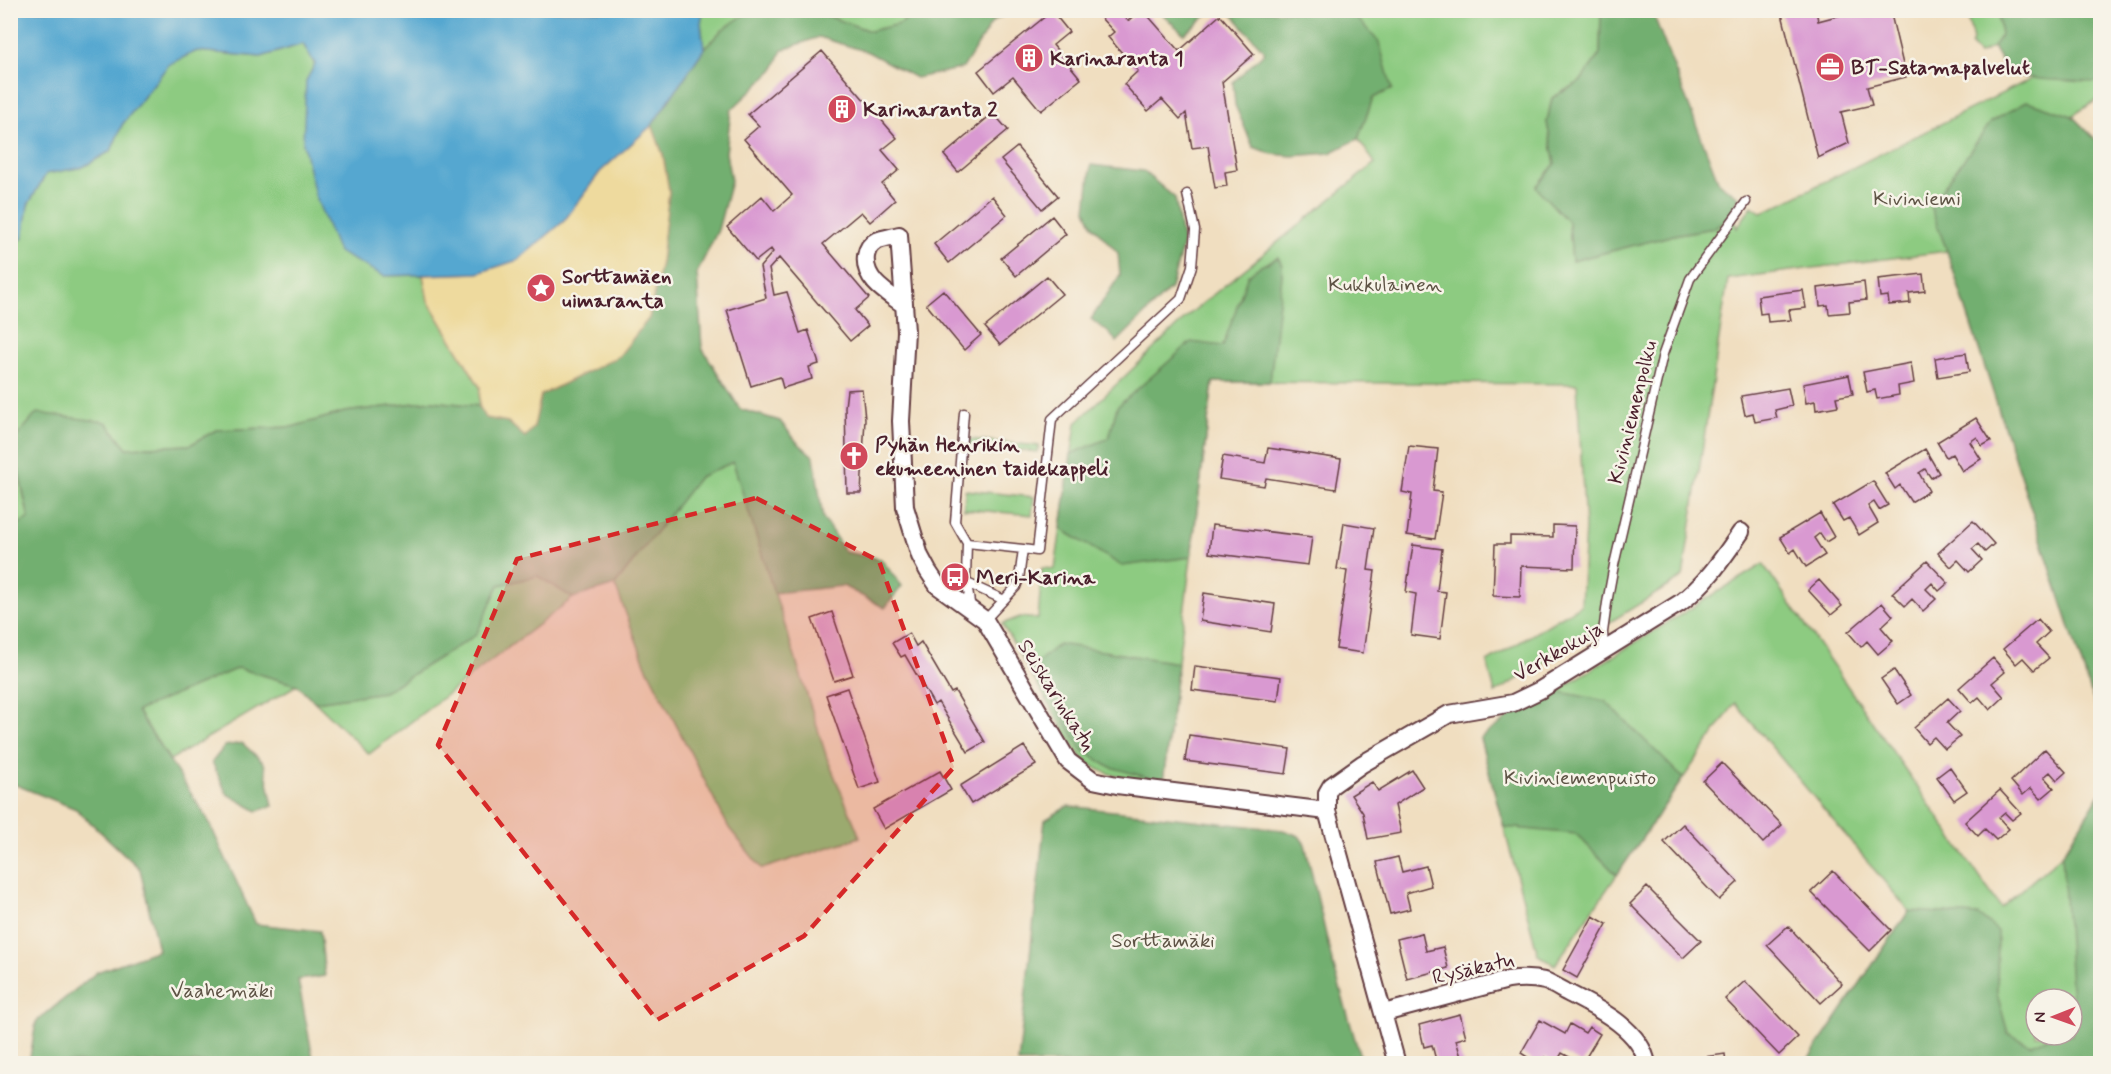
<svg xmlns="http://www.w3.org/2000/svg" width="2111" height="1074" viewBox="0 0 2111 1074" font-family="Mynerve,sans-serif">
<rect width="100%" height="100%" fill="#f7f3e8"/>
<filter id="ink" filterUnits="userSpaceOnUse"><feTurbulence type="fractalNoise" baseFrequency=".0167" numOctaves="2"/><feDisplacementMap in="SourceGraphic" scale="12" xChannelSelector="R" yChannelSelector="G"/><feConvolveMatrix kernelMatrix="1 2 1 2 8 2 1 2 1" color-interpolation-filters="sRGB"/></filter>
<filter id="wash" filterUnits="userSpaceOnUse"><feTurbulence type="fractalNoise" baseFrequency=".008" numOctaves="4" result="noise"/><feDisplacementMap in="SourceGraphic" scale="24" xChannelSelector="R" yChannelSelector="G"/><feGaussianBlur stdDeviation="1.35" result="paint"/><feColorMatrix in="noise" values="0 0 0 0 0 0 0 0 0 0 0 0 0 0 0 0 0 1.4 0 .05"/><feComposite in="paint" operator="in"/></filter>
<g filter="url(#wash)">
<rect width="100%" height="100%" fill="#f0dec0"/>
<!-- green -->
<path fill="#8dcb81" stroke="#6c7556" stroke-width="1.5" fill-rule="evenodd" d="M703 11H916L900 24 870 31 816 12 722 30 704 49 701 23Z
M1347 11H1601L1600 54 1580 82 1552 98 1547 122 1555 164 1536 187 1569 223 1572 261 1678 234 1714 228 1731 214 1737 228 1752 206 1762 213 2031 79 2100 11V98L2072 116 2100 144V720L1947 251 1728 279 1683 577 1495 693 1487 662 1581 605 1585 527 1577 384 1213 382 1163 782C1131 778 1096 779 1076 750L1002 624 1020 617 1038 619 1042 568 1055 569 1076 423 1192 312 1375 163 1358 139 1373 98 1392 89 1357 18Z
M1966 11H1998L2001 35 1993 47 1979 54 1971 46 1973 40Z
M303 44 315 65 306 81 384 276 423 275 429 302 480 387 479 406 431 401 345 412 292 427 216 430 190 445 127 448 106 422 12 442 29 519 11 529V246L23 238 28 205 46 174 83 167 111 151 122 125 169 64 197 51 261 57Z
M969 439 1039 446 1038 452 969 446Z
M733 462 827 758 860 837 762 869 729 828 646 666 615 585 699 477Z
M965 490 1034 497 1032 515 964 509Z
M1763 564 2001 908 2062 855 2100 794V1063H1806L1909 911 1735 703 1555 965 1538 955 1480 738ZM2036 999H2072V1035H2036Z
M538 576 573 598 369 754 315 702 384 692 476 635 499 585Z
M238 668 297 685 170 760 137 711Z"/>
<!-- forest -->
<path fill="#72af6f" stroke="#5e674d" stroke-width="1.5" d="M916 11H1010L992 22 963 68 916 78 868 52 819 37 782 50 774 69 731 110 726 153 731 181 718 230 697 273 702 348 740 409 780 421 797 442 814 457 823 518 845 552 881 559 902 586 885 608 843 586 774 593 733 462 699 477 615 585 573 598 538 576 499 585 476 635 384 692 315 702 297 685 238 668 137 711 207 818 256 924 320 931 325 976 298 980 314 1063H29L36 1022 97 972 158 950 140 869 76 809 11 783 10 529 29 518 12 442 37 413 106 422 127 448 190 445 216 430 292 427 345 412 431 401 479 406 486 418 508 422 525 437 534 427 541 395 619 356 649 318 661 262 669 191 663 155 652 125 704 49 722 30 747 13 816 12 870 31 900 24Z
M1159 11H1212L1184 34Z
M1229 11H1347L1357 18 1379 42 1392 89 1373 98 1358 139 1330 153 1292 156 1272 154 1253 147 1235 105 1233 82 1265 52Z
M1601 11H1652L1719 183 1739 197 1731 214 1714 228 1678 234 1572 261 1569 223 1536 187 1555 164 1547 122 1552 98 1580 82 1600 54Z
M1998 11H2100V82C2085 82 2022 80 2012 73 2003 67 1999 57 1993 47L2001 35Z
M2027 101 2072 116 2100 144V720L1947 251 1930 206 1991 122Z
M1091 165 1143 171 1175 198 1183 244 1171 288 1117 342 1108 332 1091 319 1120 275 1118 253 1093 226 1086 210Z
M1278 257 1282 265V276L1270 382H1213L1191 557 1122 566 1061 529 1071 454 1109 438 1117 407 1191 342 1223 346 1248 275 1259 267Z
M1059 644 1178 663 1163 782 1107 766 1081 749 1032 667Z
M1561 692 1605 701 1683 778 1617 875 1576 834 1504 827 1480 738 1515 713Z
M242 743 264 763 273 806 257 811 227 794 212 762 225 746Z
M2100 794V1063H1806L1909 911 1978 915 1998 931 1997 994 2008 1033 2030 1045 2053 1035H2072V999L2062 855Z
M1068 806 1283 830 1299 836 1305 844 1332 961 1362 1063H1018L1045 820Z"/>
<!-- sand -->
<path fill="#eeda9e" stroke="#9c7c64" stroke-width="1.5" d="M652 125 663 155 669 191 661 262 649 318 619 356 541 395 534 427 525 437 508 422 486 418 479 406 480 387 428 301 423 275 478 273 564 221 600 172Z"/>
<!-- water -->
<path fill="#55a7d0" stroke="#50637e" stroke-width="1.5" d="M11 10 703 11 701 23 704 49 652 125 600 172 564 221 518 260 478 273 384 276 338 252 315 195 303 143 306 81 315 64 303 44 261 57 197 51 169 64 122 125 111 151 83 167 46 174 28 205 23 238 11 246Z"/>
<g id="blocks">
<!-- building -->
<path fill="#d999d1" d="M1110 10H1119L1128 21 1140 10H1143L1179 51 1220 15 1254 54 1222 82 1237 170 1225 172 1227 186 1215 188 1208 146 1192 148 1186 113 1180 119 1162 99 1148 111 1124 84 1138 71 1108 37 1114 32 1101 18Z
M1781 10H1816L1818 21 1860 10H1890L1906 77 1867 87 1872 105 1841 112 1849 143 1818 158Z
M1052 11 1069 32 1053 45 1081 79 1041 111 1013 77 994 92 978 71Z
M822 51 897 138 882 150 899 170 882 184 895 200 870 222 861 212 823 244 869 298 855 310 868 326 850 341 779 258 769 269 774 295 787 292 800 333 808 330 819 364 809 367 812 379 783 388 780 377 751 386 727 310 766 298 760 267 773 252 771 249 756 261 727 227 762 196 774 211 792 195 744 139 759 126 748 114Z
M993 113 1008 130 958 172 944 155Z
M1017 147 1058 196 1042 209 1001 160Z
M992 196 1007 215 949 263 934 244Z
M1052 216 1066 234 1016 276 1001 258Z
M1923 274 1925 291 1909 293 1910 303 1889 305 1888 296 1880 297 1878 279Z
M1047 276 1062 294 1000 345 985 327Z
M1864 282 1866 300 1849 302 1850 312 1829 314 1828 305 1820 306 1818 288Z
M943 290 981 335 964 350 926 304Z
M1803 290 1806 308 1789 310 1791 320 1768 322 1767 313 1760 314 1758 296Z
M1966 353 1969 372 1938 377 1935 358Z
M1911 363 1914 383 1898 386 1899 395 1877 399 1875 390 1867 392 1863 372Z
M1849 375 1853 394 1836 397 1838 406 1816 410 1815 401 1806 403 1803 384Z
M1788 388 1792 406 1775 410 1777 418 1755 422 1753 413 1745 415 1741 396Z
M862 389 865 419 861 493H847L845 407 847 390Z
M1976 418 1991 441 1982 446 1977 437 1970 442 1981 459 1962 471 1952 454 1946 457 1937 442Z
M1409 446 1438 449 1433 491 1442 492 1435 539 1407 535 1412 494 1402 492Z
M1268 448 1341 459 1336 489 1266 478 1264 486 1219 479 1223 456 1265 463Z
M1925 449 1939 473 1931 478 1925 469 1919 473 1929 491 1911 502 1900 485 1895 489 1885 473Z
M1873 481 1888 505 1879 510 1874 502 1868 506 1878 523 1859 535 1849 518 1843 521 1833 505Z
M1820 513 1834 537 1826 542 1820 533 1814 538 1825 555 1806 567 1795 549 1790 553 1780 537Z
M1973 521 1994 544 1985 552 1978 544 1972 549 1982 560 1969 572 1958 560 1951 567 1938 553Z
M1344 523 1374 528 1368 570 1375 571 1363 653 1336 649 1347 571 1337 569Z
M1212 525 1312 537 1308 565 1209 553Z
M1553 525 1575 526 1574 568 1521 566 1520 597 1493 596 1495 544H1510V536L1553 537Z
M1413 545 1442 549 1437 591 1446 592 1440 639 1411 635 1416 594 1406 592Z
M1927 561 1948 583 1939 591 1932 583 1926 589 1936 599 1923 611 1912 599 1905 606 1892 593Z
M1819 580 1842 606 1831 615 1808 590Z
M1204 593 1275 604 1271 632 1200 621Z
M1882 603 1893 616 1881 627 1893 641 1878 654 1867 641 1861 647 1848 632Z
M832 612 853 675 834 681 812 619Z
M2038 619 2049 632 2036 644 2049 658 2034 670 2023 658 2016 664 2003 649Z
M909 633 916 646 921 642 951 693 955 691 985 742 968 752 938 702 934 705 905 655 901 657 892 643Z
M1993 658 2005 672 1992 683 2004 697 1990 710 1979 697 1972 703 1959 688Z
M1195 666 1281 677 1278 701 1192 690Z
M1894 670 1911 695 1898 704 1881 679Z
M847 688 880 782 859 789 826 695Z
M1948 698 1960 711 1947 723 1960 737 1945 749 1934 737 1927 743 1914 728Z
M1189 735 1290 749 1286 774 1185 761Z
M1024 746 1036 765 971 804 960 786Z
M2045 749 2066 772 2057 780 2050 772 2044 777 2054 788 2041 799 2031 788 2023 795 2011 781Z
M1722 763 1782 825 1763 843 1703 781Z
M1950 767 1967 791 1954 800 1937 777Z
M1412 770 1423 787 1395 805 1401 833 1368 839 1363 813 1351 795 1372 782 1378 791Z
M940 771 951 790 884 829 873 809Z
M2000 790 2021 813 2012 820 2005 813 1999 818 2009 829 1996 840 1985 829 1978 836 1965 822Z
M1683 824 1738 882 1719 900 1664 842Z
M1398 857 1402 872 1426 866 1431 886 1406 893 1410 909 1390 914 1377 862Z
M1833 871 1891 930 1870 951 1811 892Z
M1647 887 1701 941 1683 958 1630 904Z
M1593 916 1607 924 1577 978 1563 970Z
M1788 926 1842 984 1821 1003 1767 945Z
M1422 933 1426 951 1443 947 1448 968 1407 979 1397 939Z
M1745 981 1798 1037 1779 1055 1725 999Z
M1460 1014 1466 1037 1456 1040 1463 1064H1437L1432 1045 1424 1047 1419 1025Z
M1540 1020 1565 1034 1570 1024 1585 1033 1589 1027 1600 1034 1582 1064 1562 1053 1556 1063 1545 1057 1541 1064H1538L1521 1053Z
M1725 1054 1726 1064H1670V1062Z"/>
</g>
</g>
<g filter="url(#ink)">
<use href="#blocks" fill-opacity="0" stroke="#633c41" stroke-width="1.5"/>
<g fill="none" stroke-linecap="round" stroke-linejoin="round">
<!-- lane casing -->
<g stroke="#633c41" stroke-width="11">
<path id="lane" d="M964 413 955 522 967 543 966 578 971 609
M967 543 1023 549 1019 579 1016 587 985 620
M1023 549 1037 551 1052 419 1181 299 1192 266 1195 230 1187 194
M967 583 1002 599
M1604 650 1603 632 1607 603 1614 565 1663 354 1690 279 1746 202"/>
</g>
<!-- street casing -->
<g stroke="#633c41" stroke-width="20">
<path id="street" d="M904 305C887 293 863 280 866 256 867 250 870 244 876 241 883 238 892 237 899 235L906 331 901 421 905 507 920 556 928 571 938 586 985 620 1068 761 1093 780 1117 785 1327 811 1397 1064
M1327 811V793L1331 786 1362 764 1449 714 1513 703 1540 690 1680 603C1706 584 1723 558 1741 532
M1384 1013 1508 980C1521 978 1532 978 1545 981 1553 984 1562 990 1570 994 1597 1008 1641 1029 1647 1064"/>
</g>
<!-- lane -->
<use href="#lane" stroke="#fff" stroke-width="8"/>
<!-- street -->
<use href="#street" stroke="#fff" stroke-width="16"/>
</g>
</g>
<!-- marked area -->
<path fill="#d62828" fill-opacity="0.2" stroke="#d62828" stroke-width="4.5" stroke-dasharray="12 8" stroke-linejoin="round" d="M756 498 879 561 954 767 804 936 657 1020 438 745 517 559Z"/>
<!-- icons -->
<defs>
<g id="building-disc" transform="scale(1.5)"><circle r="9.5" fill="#d1495b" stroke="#f7f3e8"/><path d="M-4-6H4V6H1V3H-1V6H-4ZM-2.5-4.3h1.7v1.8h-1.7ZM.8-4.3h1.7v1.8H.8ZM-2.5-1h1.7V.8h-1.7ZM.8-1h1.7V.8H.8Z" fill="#fff"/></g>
<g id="office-disc" transform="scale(1.5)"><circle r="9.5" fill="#d1495b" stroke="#f7f3e8"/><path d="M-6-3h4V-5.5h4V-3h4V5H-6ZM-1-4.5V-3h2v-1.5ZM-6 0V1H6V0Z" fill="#fff"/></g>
<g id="sight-disc" transform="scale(1.5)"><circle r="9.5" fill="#d1495b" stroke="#f7f3e8"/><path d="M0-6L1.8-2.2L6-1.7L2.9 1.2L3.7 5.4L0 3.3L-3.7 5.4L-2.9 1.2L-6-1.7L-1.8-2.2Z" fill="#fff"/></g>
<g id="church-disc" transform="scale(1.5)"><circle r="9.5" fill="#d1495b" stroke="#f7f3e8"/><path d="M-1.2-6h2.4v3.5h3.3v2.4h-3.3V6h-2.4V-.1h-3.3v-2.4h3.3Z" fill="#fff"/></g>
<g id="bus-disc" transform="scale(1.5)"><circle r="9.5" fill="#d1495b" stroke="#f7f3e8"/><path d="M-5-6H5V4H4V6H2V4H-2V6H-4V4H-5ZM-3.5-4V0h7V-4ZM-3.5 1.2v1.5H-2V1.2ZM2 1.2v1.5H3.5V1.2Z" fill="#fff"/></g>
</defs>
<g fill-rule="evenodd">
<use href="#building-disc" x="1029" y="58"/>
<use href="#office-disc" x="1830" y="67"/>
<use href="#building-disc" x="842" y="109"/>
<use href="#sight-disc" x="541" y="288"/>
<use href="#church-disc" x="854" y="456"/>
<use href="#bus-disc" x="955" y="577"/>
</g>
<g text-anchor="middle" stroke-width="5" stroke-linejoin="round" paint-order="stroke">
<!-- poi labels -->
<g font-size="21" font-weight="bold" fill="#4a1f2b" stroke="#f7f3e8" text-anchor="start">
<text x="1050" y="65">Karinaranta 1</text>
<text x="1851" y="74">BT-Satamapalvelut</text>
<text x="863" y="116">Karinaranta 2</text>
<text x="562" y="283">Sorttamäen<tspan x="562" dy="24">uimaranta</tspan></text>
<text x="875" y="451">Pyhän Henrikin<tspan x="875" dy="24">ekumeeninen taidekappeli</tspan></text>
<text x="976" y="584">Meri-Karina</text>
</g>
<!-- park labels -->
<g font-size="21" fill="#5e5345" stroke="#f7f3e8">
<text x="1917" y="205">Kiviniemi</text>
<text x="1385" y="291">Kukkulainen</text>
<text x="1580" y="784">Kiviniemenpuisto</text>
<text x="1163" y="947">Sorttamäki</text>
<text x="222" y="997">Vaahemäki</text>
</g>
<!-- street labels -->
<g font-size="21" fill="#4a1f2b" stroke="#f7f3e8">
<text transform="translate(1632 412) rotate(-76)" y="7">Kiviniemenpolku</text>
<text transform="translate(1558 651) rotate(-30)" y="7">Verkkokuja</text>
<text transform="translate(1057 695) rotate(58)" y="7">Seiskarinkatu</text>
<text transform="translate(1473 968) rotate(-13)" y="7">Rysäkatu</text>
</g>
</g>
<!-- margin -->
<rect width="2111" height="1074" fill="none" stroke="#f7f3e8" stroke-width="36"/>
<!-- north arrow -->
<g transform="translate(2054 1017) rotate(269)"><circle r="28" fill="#f7f3e8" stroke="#b29e9c" stroke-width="1.5"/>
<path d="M0-4.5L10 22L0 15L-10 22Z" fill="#d1495b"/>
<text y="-9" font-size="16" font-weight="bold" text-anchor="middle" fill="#4a1f2b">N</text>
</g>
</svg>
